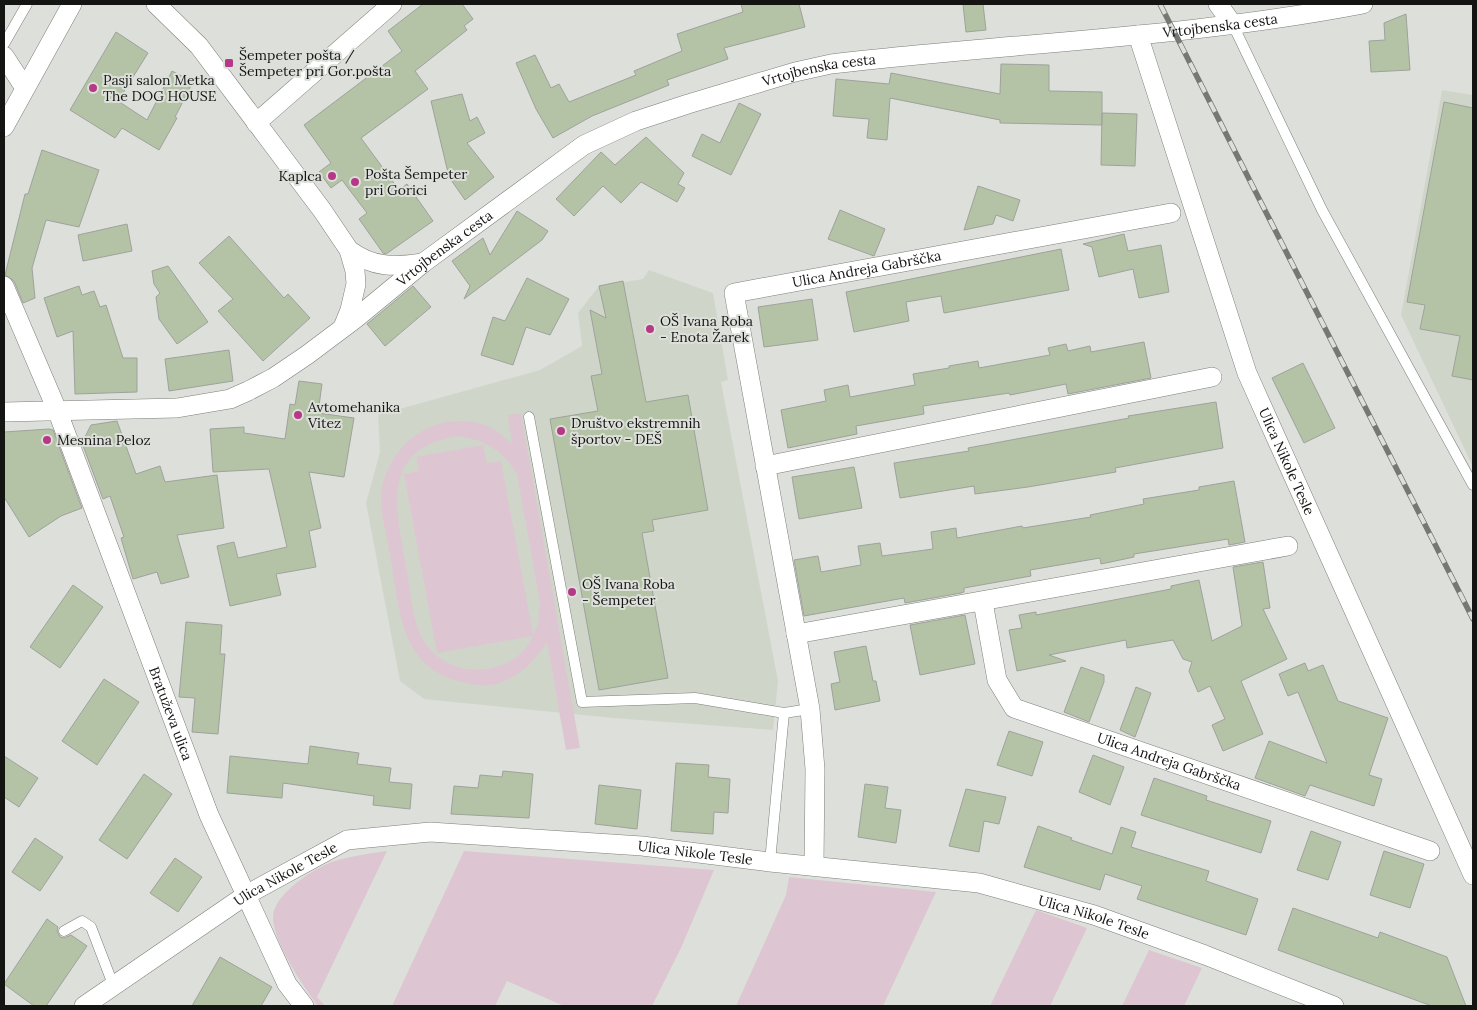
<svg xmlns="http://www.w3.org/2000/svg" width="1477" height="1010" viewBox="0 0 1477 1010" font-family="Lora,serif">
<rect width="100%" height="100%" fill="#dde0da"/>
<!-- built -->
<path fill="#cfd6c9" d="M1442 90 1473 95V467L1401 315Z
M649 270 713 293 728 380 721 382 778 681 773 730 613 718 424 699 400 681 366 503 380 452 378 415 540 370 582 346 578 313 599 286 643 279Z"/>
<!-- green -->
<path fill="#ddc6d1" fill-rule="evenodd" d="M521 413 580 748 566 750 547 642C534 665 506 689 477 685 400 675 401 618 390 555 387 535 378 508 382 487 392 444 431 413 477 423 491 425 502 435 512 444L508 415ZM458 436C486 440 502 450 517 474L540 603 538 624 533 634 501 461 487 463 483 445 416 457 419 471 404 474 437 653 533 636C514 679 448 681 424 641 412 621 411 594 407 571 397 512 377 449 458 436Z
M387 851 317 997 325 1006H318C303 986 274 943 273 918 272 895 315 867 335 861 352 856 370 853 387 851Z
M464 851 714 870 681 948 652 1006H564L507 981 495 1006H392Z
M789 877 936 892 883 1006H736L786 895Z
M1036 910 1087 928 1050 1006H990Z
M1149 950 1202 968 1184 1006H1122Z"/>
<!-- building -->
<path fill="#b4c3a6" stroke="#9fa29c" d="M423 4H462L473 19 464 26 467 30 415 71 428 89 361 138 399 190 407 184 433 221 386 254 383 253 359 219 367 213 342 180 331 188 319 172 331 163 304 125 402 51 388 31Z
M741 4H799L805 27 724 48 728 59 667 80 669 85 592 116 553 138 536 109 516 63 535 55 551 88 559 84 569 102 636 75 634 71 682 51 677 34 743 12Z
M963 4H983L986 30 966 32Z
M1406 14 1410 70 1371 72 1369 41 1385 40 1384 23Z
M116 32 148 53 118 101 147 120 172 71 193 82 175 117 177 118 159 150 122 128 115 138 70 110Z
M1001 64 1049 65V91L1102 92V125L1000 123V120L890 98 887 140 867 138 869 119 833 116 836 79 889 84 891 73 1000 94Z
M462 94 470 121 477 117 485 133 467 143 494 177 465 200 449 177 431 101Z
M1444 102 1473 108V380L1452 376 1460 336 1420 329 1425 305 1407 302Z
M739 103 761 114 731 175 692 156 702 134 720 143Z
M1102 113 1137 114 1135 166 1101 165Z
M646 137 684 173 678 184 685 188 677 202 641 182 621 203 603 186 574 216 556 199 601 152 615 165Z
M42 150 99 170 79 227 46 220 32 268 35 298 23 303 14 281 5 275 25 194H28Z
M978 186 1020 200 1013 221 996 215 993 224 964 230Z
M840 210 885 229 874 256 828 239Z
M517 211 548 231 542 240 464 299 470 286 452 261 483 238 490 255Z
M127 224 132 251 83 261 78 235Z
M1124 234 1128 251 1161 245 1169 292 1139 298 1133 269 1099 277 1092 247 1083 244Z
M229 236 284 298 288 294 310 318 263 361 218 311 233 299 199 263Z
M1061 249 1069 290 944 313 941 296 906 302 909 321 854 332 846 292Z
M168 266 208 322 177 344 159 319 156 297 160 293 154 284 152 271Z
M527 278 569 299 550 335 526 327 513 365 481 355 493 317 505 321Z
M623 281 646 402 688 395 708 510 652 520 654 531 642 533 668 678 599 690 550 419 598 411 591 376 602 374 590 310 606 318 599 286Z
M79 286 82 295 94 291 100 307 106 305 123 358H137V392L75 394 73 331 57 337 44 298Z
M413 286 431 307 385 346 367 324Z
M812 299 818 340 764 347 758 307Z
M1144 342 1151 378 1068 394 1066 384 1010 395 1009 393 923 406 924 414 856 426 857 434 788 448 781 410 826 401 824 390 848 385 850 397 915 385 913 374 949 368V366L978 361 979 368 1050 355 1048 348 1066 344 1068 351 1090 346 1091 352Z
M229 350 233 381 169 391 165 359Z
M1303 363 1335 428 1304 443 1272 378Z
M299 381 322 384 318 413 354 418 344 477 309 472 321 528 309 531 316 567 276 574 281 595 230 606 217 546 234 542 238 558 287 547 269 469 213 472 210 429 244 427V433L285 439 290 404 295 405Z
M1216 402 1223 448 1115 468 1116 472 1028 487 975 494 974 486 900 498 894 463 969 451 968 448 1129 418 1128 416Z
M117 421 136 474 160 466 165 482 217 475 224 528 177 535 189 577 161 584 157 572 133 579 121 538 124 537 110 496 103 499 82 443 91 425Z
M49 429 53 430 82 508 61 516 29 537 4 497V432Z
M854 467 862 508 799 519 792 477Z
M1234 481 1245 542 1229 545 1228 539 1134 554V557L1101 564 1100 558 1030 570 1031 576 964 588V592L961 593 905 603 904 598 804 616 794 560 818 556 821 572 861 565 858 546 880 543 882 556 933 549 931 532 956 528 957 538 1022 526 1023 528 1091 517 1090 515 1144 504 1143 499 1199 490V487Z
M1263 562 1270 608 1263 609 1287 659 1241 681 1263 734 1223 751 1212 725 1225 719 1210 686 1198 692 1189 671 1192 662 1183 659 1173 640 1127 648 1126 640 1049 655 1066 661 1017 671 1009 630 1022 628 1019 615 1036 612V615L1171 589V586L1199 580 1212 641 1242 626 1233 567Z
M73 585 103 607 60 668 30 647Z
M965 615 975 664 920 675 910 625Z
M186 622 222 625 220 654H225L218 734 192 732 195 698 179 697Z
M866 646 873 681H876L880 701 835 710 831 684 840 682 834 652Z
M1305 663 1308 671 1323 665 1338 701 1388 718 1369 775 1382 779 1374 806 1310 785 1305 796 1255 778 1269 741 1327 763 1298 692 1288 696 1279 674Z
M1081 667 1104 675V682L1089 722 1064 712Z
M104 679 139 702 97 765 62 741Z
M1136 687 1151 693 1135 737 1120 730Z
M1009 731 1043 742 1032 776 997 765Z
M310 746 359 753 357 764 391 768 389 782 412 784 410 809 373 805 374 796 283 783 282 798 227 793 230 756 308 764Z
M1093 755 1124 767 1110 805 1079 792Z
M4 756 38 778 19 807 4 797Z
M676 763 709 765 708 777 730 779 728 813 714 812 713 834 671 831Z
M503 771 533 774 529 818 451 814 454 786 478 788 480 775 502 777Z
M144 774 172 794 127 859 99 840Z
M1154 778 1207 796 1206 800 1271 821 1261 853 1141 815Z
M865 784 888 787 885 808 901 810 896 843 858 837Z
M599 785 641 790 637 829 595 824Z
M966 789 1006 797 999 824 984 821 979 852 949 846Z
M1038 826 1072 838 1071 840 1112 854 1121 827 1136 832 1131 847 1209 871 1206 881 1258 899 1246 935 1137 899 1142 886 1105 874 1100 890 1024 867Z
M1311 831 1341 842 1328 880 1297 870Z
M35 838 63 857 40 891 12 872Z
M1384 851 1424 864 1410 908 1370 895Z
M175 858 202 877 178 912 150 893Z
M1293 908 1378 938 1380 932 1447 957 1466 1006H1432L1278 950Z
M47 919 58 927 57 931 60 937 64 938 71 935 87 946 46 1006H34L4 984Z
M220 957 272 987 261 1006H192Z"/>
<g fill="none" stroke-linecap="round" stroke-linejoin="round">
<!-- lane casing -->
<g stroke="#7c7f79" stroke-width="11">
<path id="lane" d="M1233 25 1322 210 1473 485
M4 44 27 4
M529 417 582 702 695 698 784 713
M770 862 784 713 810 709
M64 931 82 921 91 927 114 987"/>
</g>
<!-- street casing -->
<g stroke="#7c7f79" stroke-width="20">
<g id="street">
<path d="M156 4 199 46 322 210 349 250 355 271 356 284 350 310 343 327"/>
<path d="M1218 4 1233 25"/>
<path id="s1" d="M1138 35 1247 373 1473 875"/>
<path d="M4 56 25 88"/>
<path d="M256 123 392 4"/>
<path d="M4 127 72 4"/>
<path d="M349 250C373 268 395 267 423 263"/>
<path id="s2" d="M4 286 57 410 209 815 287 984 304 1006"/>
<path id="s3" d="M4 412 177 408 230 399 248 391 273 378 307 355 355 319 423 263 584 145 636 121 688 104 795 72 831 64C1008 43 1187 38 1363 4"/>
<path d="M765 466 1212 377"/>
<path id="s4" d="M983 602 997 680 1014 708 1430 851"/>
<path d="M796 634 1288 546"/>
<path id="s5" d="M814 866 815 769 810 709 734 293 1171 213"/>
<path id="s6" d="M84 1006 246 895 347 840 430 832 642 846 770 862 979 883 1094 915 1205 955 1334 1006"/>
</g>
</g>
<!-- lane -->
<use href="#lane" stroke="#fff" stroke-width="10"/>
<!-- street -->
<use href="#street" stroke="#fff" stroke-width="19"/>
<!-- rail casing -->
<g stroke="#767874" stroke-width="5.5">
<path id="rail" d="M1160 4 1473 619"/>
</g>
<!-- rail -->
<use href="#rail" stroke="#dde0da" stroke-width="4" stroke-dasharray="11" stroke-linecap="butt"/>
</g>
<!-- markers -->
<g fill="#b63988" stroke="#dde0da" stroke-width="2">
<rect x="224" y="58" width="10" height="10" rx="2.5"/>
<circle cx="93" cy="88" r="5"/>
<circle cx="332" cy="176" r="5"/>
<circle cx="355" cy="182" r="5"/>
<circle cx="650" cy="329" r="5"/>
<circle cx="298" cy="415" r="5"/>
<circle cx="561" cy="431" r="5"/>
<circle cx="47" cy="440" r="5"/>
<circle cx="572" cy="592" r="5"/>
</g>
<g text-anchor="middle" stroke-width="4" stroke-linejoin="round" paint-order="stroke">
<!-- street labels -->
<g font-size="14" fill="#141513" stroke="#dde0da">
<text dy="5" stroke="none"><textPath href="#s3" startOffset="1315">Vrtojbenska cesta</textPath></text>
<text dy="5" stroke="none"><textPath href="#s3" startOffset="911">Vrtojbenska cesta</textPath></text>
<text dy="5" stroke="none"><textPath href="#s3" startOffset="490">Vrtojbenska cesta</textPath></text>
<text dy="5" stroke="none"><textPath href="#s5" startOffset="715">Ulica Andreja Gabrščka</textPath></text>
<text dy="5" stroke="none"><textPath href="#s1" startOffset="452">Ulica Nikole Tesle</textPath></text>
<text dy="5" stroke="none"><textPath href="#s2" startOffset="459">Bratuževa ulica</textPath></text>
<text dy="5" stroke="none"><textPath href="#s4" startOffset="276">Ulica Andreja Gabrščka</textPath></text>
<text dy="5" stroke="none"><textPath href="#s6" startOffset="661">Ulica Nikole Tesle</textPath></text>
<text dy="5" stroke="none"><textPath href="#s6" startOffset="241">Ulica Nikole Tesle</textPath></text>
<text dy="5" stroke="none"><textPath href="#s6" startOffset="1066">Ulica Nikole Tesle</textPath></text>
</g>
<!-- poi labels -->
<g font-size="14" fill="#141513" stroke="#dde0da" text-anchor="start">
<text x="239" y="60">Šempeter pošta /<tspan x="239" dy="16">Šempeter pri Gor.pošta</tspan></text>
<text x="103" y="85">Pasji salon Metka<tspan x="103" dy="16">The DOG HOUSE</tspan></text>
<text x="365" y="179">Pošta Šempeter<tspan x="365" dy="16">pri Gorici</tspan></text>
<text x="322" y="181" text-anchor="end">Kaplca</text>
<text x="660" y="326">OŠ Ivana Roba<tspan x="660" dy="16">- Enota Žarek</tspan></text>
<text x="308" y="412">Avtomehanika<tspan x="308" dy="16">Vitez</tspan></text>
<text x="571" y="428">Društvo ekstremnih<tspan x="571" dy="16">športov - DEŠ</tspan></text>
<text x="57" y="445">Mesnina Peloz</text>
<text x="582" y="589">OŠ Ivana Roba<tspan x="582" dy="16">- Šempeter</tspan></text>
</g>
</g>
<!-- border -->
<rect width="1477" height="1010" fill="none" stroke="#141513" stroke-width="10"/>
</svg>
